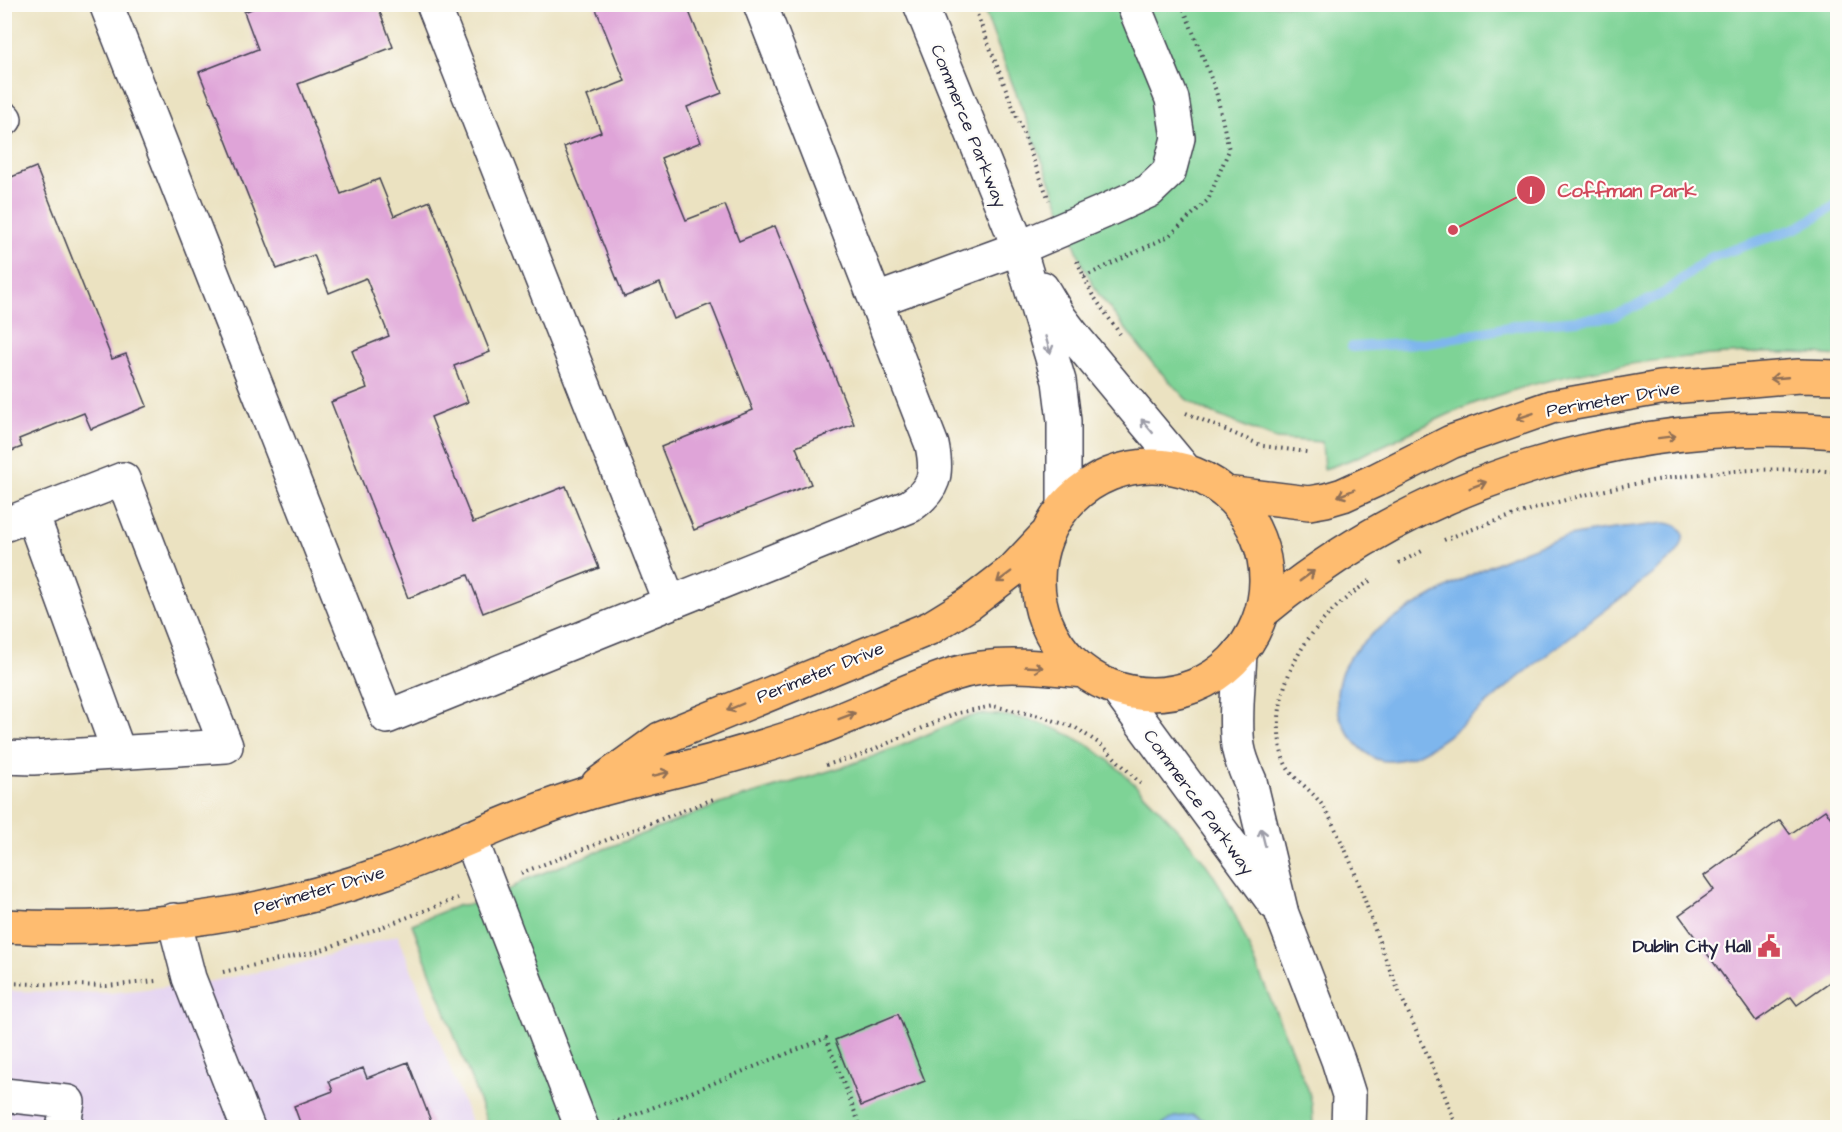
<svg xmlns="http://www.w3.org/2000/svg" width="1842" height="1132" viewBox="0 0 1842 1132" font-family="'Architects Daughter',sans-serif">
<rect width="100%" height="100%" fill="#fdfcf7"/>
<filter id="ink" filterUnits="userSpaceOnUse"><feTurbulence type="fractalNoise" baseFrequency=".0167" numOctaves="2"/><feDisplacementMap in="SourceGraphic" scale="12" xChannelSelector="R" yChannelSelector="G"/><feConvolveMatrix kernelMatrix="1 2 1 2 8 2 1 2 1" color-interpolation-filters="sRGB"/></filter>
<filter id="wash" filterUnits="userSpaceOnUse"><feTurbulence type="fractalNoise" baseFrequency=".008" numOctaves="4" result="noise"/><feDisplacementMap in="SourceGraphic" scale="24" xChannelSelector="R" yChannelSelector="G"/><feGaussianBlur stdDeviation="1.35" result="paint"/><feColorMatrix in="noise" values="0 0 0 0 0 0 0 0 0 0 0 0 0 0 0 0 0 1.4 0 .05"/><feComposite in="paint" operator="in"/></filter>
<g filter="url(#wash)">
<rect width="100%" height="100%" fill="#ebe2c1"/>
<!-- built -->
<path fill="#e4d3f1" d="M398 935 473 1127 5 1128V991L110 993 207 982 294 965Z"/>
<!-- green -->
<path fill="#7ed396" stroke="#507a68" stroke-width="1.5" d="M982 5H1837V356C1726 345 1583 364 1478 402 1425 422 1377 453 1324 469L1322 442 1276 439 1204 410 1186 399 1154 365 1099 295 1083 266Z
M979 714C1020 714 1064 727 1098 752 1119 767 1136 786 1154 804 1182 833 1208 861 1226 897 1239 921 1249 947 1259 972 1275 1011 1292 1050 1308 1089L1312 1104 1313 1127H489L412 924 459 905 475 904 508 891 522 881 723 803 849 765 903 745 960 720Z"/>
<!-- water -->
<path fill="#7eb6ed" stroke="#506c94" stroke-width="1.5" d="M1664 523C1691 525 1686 544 1671 559 1623 598 1572 634 1524 673 1496 695 1443 746 1411 757 1401 760 1386 763 1376 759 1359 751 1342 728 1338 710 1335 699 1338 684 1341 674 1346 659 1359 646 1371 635 1383 624 1399 616 1413 607 1457 581 1520 548 1570 536 1600 529 1633 528 1664 523Z
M1193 1115 1211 1123 1214 1127H1158L1174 1117Z"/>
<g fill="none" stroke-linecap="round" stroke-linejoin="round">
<!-- stream -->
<path stroke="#7eb6ed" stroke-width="10" d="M1352 347 1435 342 1519 325 1612 317 1664 293 1709 258 1799 227 1838 204"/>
</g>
<g id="blocks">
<!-- building -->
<path fill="#dfa4d8" d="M264 4H377L393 47 298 84 341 194 379 179 394 216 430 201 490 352 454 366 468 402 431 417 473 523 566 486 599 568 483 613 468 575 408 598 331 402 367 388 352 351 389 336 366 278 329 293 314 255 277 269 199 72 258 49 244 12Z
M594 4H686L722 93 687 107 701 142 661 158 686 220 725 205 739 241 775 226 854 424 796 447 811 484 694 530 661 447 753 410 711 304 674 319 660 283 624 297 564 147 601 132 587 96 625 81Z
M36 167 112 359 126 354 147 406 91 429 84 413 19 439 22 447 4 454V180Z
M1825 810 1838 827V976L1797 1005 1791 997 1756 1021 1679 915 1714 890 1704 876 1780 820 1790 834Z
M898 1014 925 1081 861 1106 835 1040Z
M408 1062 432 1124 422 1128H302L294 1106 333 1091 329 1081 363 1068 367 1078Z"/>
</g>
</g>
<g filter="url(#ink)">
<use href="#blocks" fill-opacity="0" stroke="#403f4f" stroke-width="1.5"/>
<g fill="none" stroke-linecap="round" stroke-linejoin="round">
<!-- minor casing -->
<g stroke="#403f4f" stroke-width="36">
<path id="minor" d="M106 4 387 717 910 506C935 489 938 474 932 445L760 4
M433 4 670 603
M920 4 1019 248 1059 381 1064 421V506
M4 119H5
M1042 288 1060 318 1076 339 1185 470
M877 300 1019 248 1103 212 1149 191 1169 172 1178 138 1172 99 1133 4
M32 514 119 753
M4 525 123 479 226 746 33 758 4 757
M1240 652C1239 682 1234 716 1238 746 1240 759 1245 770 1250 781L1282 914 1338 1060 1349 1095 1348 1128
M1117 689 1274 903
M470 837 582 1128
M174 920 189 978 248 1128
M4 1095 68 1102 63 1128"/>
</g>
<!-- major casing -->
<g stroke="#403f4f" stroke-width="36">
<path id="major" d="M1038 580a114 114 0 1 1 228 0a114 114 0 1 1-228 0Z
M1226 493 1309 503 1326 500 1343 495 1376 480 1451 442 1551 407 1660 388 1799 376 1838 377
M1261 613C1420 479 1631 415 1838 432
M598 784 660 739 930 628 969 604 1013 570 1044 537
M4 926C134 933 265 916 386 872 453 847 517 815 585 794 619 784 655 776 689 767 729 757 769 745 808 732 857 715 904 690 954 674 995 661 1041 667 1083 671"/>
</g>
<!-- path -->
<path stroke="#403f4f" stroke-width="4" stroke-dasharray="1.5 4.5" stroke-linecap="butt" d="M973 4 1049 200
M1077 261 1092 294 1120 334
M1084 277 1169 236 1208 200 1229 150 1216 91 1182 4
M1186 413 1263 446 1307 452
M1444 540C1568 492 1704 460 1838 472
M1399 563 1422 551
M1370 581C1315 616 1271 676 1280 743 1284 777 1300 778 1319 801 1328 812 1333 824 1339 837 1359 876 1370 919 1386 960 1408 1017 1437 1070 1457 1128
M826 765 861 755 957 713 993 706 1040 716 1076 728 1103 746 1143 786
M521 873 716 798
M223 972 319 951 458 898
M4 983 107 986 156 981
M614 1123 826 1038 861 1128"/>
<!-- minor -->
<use href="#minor" stroke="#fff" stroke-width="33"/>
<!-- major -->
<use href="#major" stroke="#febc70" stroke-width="33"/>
</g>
<!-- one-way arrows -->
<defs><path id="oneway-shaft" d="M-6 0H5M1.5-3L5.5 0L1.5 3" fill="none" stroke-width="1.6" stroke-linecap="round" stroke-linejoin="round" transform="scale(1.5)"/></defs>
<g stroke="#9c9ca7">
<use href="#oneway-shaft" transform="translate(1048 345) rotate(74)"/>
<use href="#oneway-shaft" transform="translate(1147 426) rotate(-130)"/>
<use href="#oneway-shaft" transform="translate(1263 837) rotate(-104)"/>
</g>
<g stroke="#906f56">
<use href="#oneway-shaft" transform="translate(1779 378) rotate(175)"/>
<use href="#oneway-shaft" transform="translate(1525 416) rotate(161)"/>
<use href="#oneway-shaft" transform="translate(1667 437) rotate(-7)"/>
<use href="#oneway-shaft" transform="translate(1478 485) rotate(-21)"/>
<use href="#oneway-shaft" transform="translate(1346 493) rotate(158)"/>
<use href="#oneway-shaft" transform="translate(1307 576) rotate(-36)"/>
<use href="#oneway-shaft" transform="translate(1004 577) rotate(143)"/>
<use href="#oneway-shaft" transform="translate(1034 667) rotate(3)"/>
<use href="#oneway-shaft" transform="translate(735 707) rotate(157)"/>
<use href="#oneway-shaft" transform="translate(847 716) rotate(-21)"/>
<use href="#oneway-shaft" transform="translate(661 774) rotate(-14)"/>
</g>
</g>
<!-- icons -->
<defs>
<g id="civic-bare" transform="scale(1.8)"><path d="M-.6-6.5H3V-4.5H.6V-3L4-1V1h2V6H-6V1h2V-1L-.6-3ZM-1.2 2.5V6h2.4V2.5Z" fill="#d1495b" stroke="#fdfcf7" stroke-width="2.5" paint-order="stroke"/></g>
</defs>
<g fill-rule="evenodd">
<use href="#civic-bare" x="1769" y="946"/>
</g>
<g text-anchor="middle" stroke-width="4.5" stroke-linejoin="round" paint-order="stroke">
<!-- street labels -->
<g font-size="18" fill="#22223b" stroke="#fdfcf7">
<text transform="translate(969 126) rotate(68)" y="6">Commerce Parkway</text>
<text transform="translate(1613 399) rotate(-10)" y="6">Perimeter Drive</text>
<text transform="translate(820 672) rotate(-22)" y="6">Perimeter Drive</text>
<text transform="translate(1199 802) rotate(54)" y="6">Commerce Parkway</text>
<text transform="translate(319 890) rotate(-16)" y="6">Perimeter Drive</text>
</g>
<!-- poi labels -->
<g font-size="18" font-weight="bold" fill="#22223b" stroke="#fdfcf7" text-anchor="end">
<text x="1751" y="952">Dublin City Hall</text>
</g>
</g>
<!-- callouts -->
<path fill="none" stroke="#d1495b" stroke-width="2" d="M1453 230L1531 190"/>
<g fill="#d1495b" stroke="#fdfcf7" stroke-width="2">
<circle cx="1453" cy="230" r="6"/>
<circle cx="1531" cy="190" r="15"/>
</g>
<g font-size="18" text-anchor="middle" font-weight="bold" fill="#fff">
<text x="1531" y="197">1</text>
</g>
<g font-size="20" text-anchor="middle" font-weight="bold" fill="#d1495b" stroke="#fdfcf7" stroke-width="4.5" stroke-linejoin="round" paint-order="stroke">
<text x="1627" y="197">Coffman Park</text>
</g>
<!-- margin -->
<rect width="1842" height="1132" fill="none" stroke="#fdfcf7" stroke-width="24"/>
</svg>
